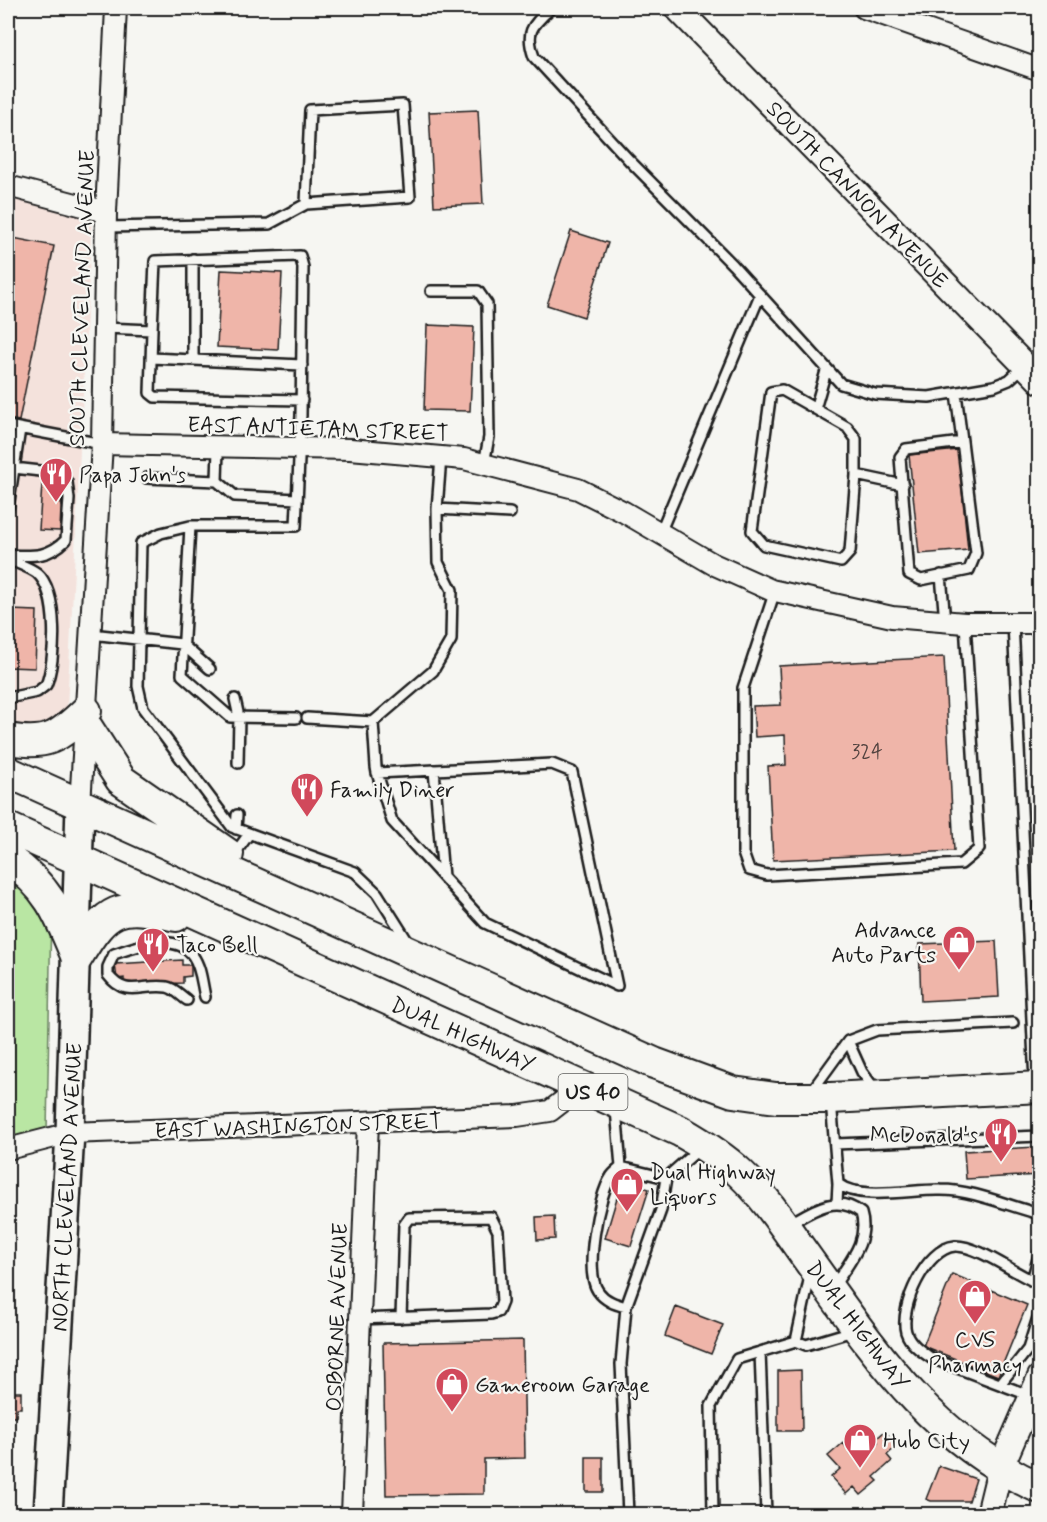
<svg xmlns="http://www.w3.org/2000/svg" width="1047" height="1522" viewBox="0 0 1047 1522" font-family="Mynerve,sans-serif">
<rect width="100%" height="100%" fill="#f6f6f2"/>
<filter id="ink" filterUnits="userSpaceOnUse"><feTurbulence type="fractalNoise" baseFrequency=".0167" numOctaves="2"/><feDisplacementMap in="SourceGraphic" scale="12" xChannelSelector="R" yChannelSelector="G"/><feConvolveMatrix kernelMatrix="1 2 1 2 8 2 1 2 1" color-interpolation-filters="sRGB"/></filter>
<g filter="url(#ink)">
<!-- built -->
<path fill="#f4e2dc" d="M8 199 92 214 67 708 54 724 8 729Z"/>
<!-- green -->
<path fill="#b9e6a3" stroke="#6a8160" stroke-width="1.5" d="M8 860 51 908 47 1132 8 1142Z"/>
<!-- building -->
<path fill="#efb5a9" stroke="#1c1c1c" stroke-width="1.5" d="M478 110 483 204 434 206 429 112Z
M571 231 608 243 584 317 547 305Z
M8 237 54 246 19 421 8 419Z
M221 270 282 273 278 350 217 347Z
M427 325 474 327 470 411 424 410Z
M958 450 968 550 919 554 909 455Z
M42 484 62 485 60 531 39 530Z
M10 610 37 611 35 668 8 667Z
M944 657 954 851 773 860 768 766 786 765 785 735 755 737 753 706 781 705 779 666Z
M1036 937H1040V975H1037Z
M996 941 999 997 921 1001 919 944Z
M182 960V965H191V976L183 977V983L124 985V978L117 979 115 964Z
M1037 1147 1039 1175 966 1179 964 1151Z
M622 1181 649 1189 631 1246 605 1238Z
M554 1216 555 1239 537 1240 536 1217Z
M952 1274 1027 1305 998 1376 923 1346Z
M676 1307 723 1325 711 1354 665 1336Z
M523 1340 525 1458 484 1459V1494L386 1495 383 1343Z
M801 1370 802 1431H778V1371Z
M8 1392H21V1408H17L16 1417H8Z
M885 1431 897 1446 887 1455 892 1461 874 1477 878 1481 861 1495 854 1487 846 1494 831 1477 840 1469 828 1456 843 1443 857 1460 878 1442 875 1440Z
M586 1457H603V1492H586Z
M939 1466 976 1479 969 1501H931L926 1499Z"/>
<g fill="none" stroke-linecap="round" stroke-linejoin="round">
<!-- service casing -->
<g stroke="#1c1c1c" stroke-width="14">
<path id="service" d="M551 8C532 26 525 31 534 57L629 160 733 265 841 384 875 394 929 397 994 386 1009 380 1024 366
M106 227 269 224 306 204 410 197 403 105 310 110 306 204
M431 291H478L487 304 489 437 484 464
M104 328 152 330 155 261 300 256 303 267 301 415 296 526H190L182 675 230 717 296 718
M152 330 150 393 155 397 302 400
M151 358 302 365
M193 360V259
M956 393 976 553 969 570 921 580 909 574 900 457 906 449 962 442
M815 409 826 371
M8 426 102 444
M856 475V439L847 427 782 390 771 392 752 531 764 545 841 562 850 552 856 475 903 485
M147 478 217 481 235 496 297 499
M217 481 218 448
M8 508 20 429
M437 509 510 513
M190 526 161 533 141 543 138 686 143 708 232 827 355 872 377 893 408 942
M660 533 760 295
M8 555C32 556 48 558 66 540L69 499 67 482 58 473 14 468
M8 559C16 563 29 567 37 573 59 592 56 661 46 685L37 692 8 698
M941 575 945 622
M775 591 743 688V853L749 870 767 875 961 864 979 849 965 623
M1013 623 1035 1082
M91 634 182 644 210 669
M235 699 239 717 238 763
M307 718 373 722
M434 770 443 877
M377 773 552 764 572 772 617 986 485 923 392 821 377 773 376 767 373 722 433 671 451 640 452 590 438 562 437 509 441 457
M236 829 237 815
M233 856 249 834
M187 1000C181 996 174 988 167 987 143 983 126 999 108 975V967L114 954C136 946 176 932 193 956 201 967 202 984 205 997
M848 1041 877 1030 1013 1023
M811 1092 848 1041 862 1072 876 1091
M831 1101 838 1184 837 1203
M616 1109 621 1167 666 1178
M835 1144 1040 1136
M621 1167C618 1170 613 1173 611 1177 598 1196 584 1272 598 1291 605 1301 615 1304 626 1307
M838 1184C861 1201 912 1189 941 1190 974 1190 1008 1206 1040 1214
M789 1224C812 1211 836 1193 861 1213 870 1242 847 1264 833 1288
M1032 1281 1040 1251
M360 1319 491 1314 498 1312 502 1302 498 1231 491 1217 409 1218 404 1225 401 1318
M796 1341 806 1345 853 1331
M760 1352 766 1514
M1001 1383 1028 1349 1040 1311
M1031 1396 931 1358C921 1351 910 1344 906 1332 899 1307 926 1248 955 1246 978 1245 1016 1275 1040 1284
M628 1514 621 1364 626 1307 661 1210 666 1178 699 1149
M713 1514 711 1406 737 1359 796 1341 810 1276"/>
</g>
<!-- minor casing -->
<g stroke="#1c1c1c" stroke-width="24">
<path id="minor" d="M864 8 1040 70
M8 186 106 212
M102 444 350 449 464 459 578 489 624 512 713 564 771 590 892 617 965 623H1040
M80 805 102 444 106 212 116 8
M8 1149 70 1133 517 1116 550 1111 581 1087
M352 1514 368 1122"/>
</g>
<!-- tertiary casing -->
<g stroke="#1c1c1c" stroke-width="28">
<path id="tertiary" d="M677 8 1040 381
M989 1514 1000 1469 1040 1377"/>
</g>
<!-- secondary casing -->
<g stroke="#1c1c1c" stroke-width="32">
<path id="secondary" d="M48 1514 70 1133 80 805"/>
</g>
<!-- primary casing -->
<g stroke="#1c1c1c" stroke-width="34">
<path id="primary" d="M85 724 121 780 228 854
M8 739C47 746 58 738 86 711
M8 772 654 1063 733 1092 776 1098H831L1040 1087
M8 828 680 1131C701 1143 722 1156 740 1173 766 1197 786 1229 807 1258 874 1351 931 1440 1040 1488
M8 859C49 887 59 914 77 958
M77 958C107 907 119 902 176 916"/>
</g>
<!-- service -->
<use href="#service" stroke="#f6f6f2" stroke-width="9"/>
<!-- minor -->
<use href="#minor" stroke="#f6f6f2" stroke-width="20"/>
<!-- tertiary -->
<use href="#tertiary" stroke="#f6f6f2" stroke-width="24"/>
<!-- secondary -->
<use href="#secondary" stroke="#f6f6f2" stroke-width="27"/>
<!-- primary -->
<use href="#primary" stroke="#f6f6f2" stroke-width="30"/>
</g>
</g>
<!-- icons -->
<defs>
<g id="restaurant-pin" transform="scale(1.725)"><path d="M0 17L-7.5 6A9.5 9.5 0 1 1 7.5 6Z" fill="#d1495b" stroke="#f6f6f2"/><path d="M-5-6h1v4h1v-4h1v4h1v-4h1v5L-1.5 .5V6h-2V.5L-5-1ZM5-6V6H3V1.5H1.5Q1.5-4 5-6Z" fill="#fff"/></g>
<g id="shop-pin" transform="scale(1.725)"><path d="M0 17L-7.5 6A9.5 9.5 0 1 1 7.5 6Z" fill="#d1495b" stroke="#f6f6f2"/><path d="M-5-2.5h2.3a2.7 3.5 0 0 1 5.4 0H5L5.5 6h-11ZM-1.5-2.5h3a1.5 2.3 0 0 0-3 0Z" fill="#fff"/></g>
</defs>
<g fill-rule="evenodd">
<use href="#restaurant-pin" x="56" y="474"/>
<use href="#restaurant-pin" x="307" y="789"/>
<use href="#shop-pin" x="959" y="942"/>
<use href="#restaurant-pin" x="153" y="944"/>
<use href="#restaurant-pin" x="1001" y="1134"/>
<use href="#shop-pin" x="627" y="1184"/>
<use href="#shop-pin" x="975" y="1296"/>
<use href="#shop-pin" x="452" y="1384"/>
<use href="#shop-pin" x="860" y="1440"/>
</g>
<g text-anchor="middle" stroke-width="4.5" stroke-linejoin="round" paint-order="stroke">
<!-- number labels -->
<g font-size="20" fill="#51423f">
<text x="867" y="758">324</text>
</g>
<!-- shield labels -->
<rect fill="#f6f6f2" stroke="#5d5d5c" stroke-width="1.5" x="558.5" y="1074" width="69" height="36" rx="4.5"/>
<g font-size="21" font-weight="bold" fill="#1c1c1c">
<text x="593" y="1099">US 40</text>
</g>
<!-- street labels -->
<g font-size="22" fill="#1c1c1c" stroke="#f6f6f2">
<text transform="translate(858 194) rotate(46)" y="8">SOUTH CANNON AVENUE</text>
<text transform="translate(81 298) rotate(-88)" y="8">SOUTH CLEVELAND AVENUE</text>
<text transform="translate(318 428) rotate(2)" y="8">EAST ANTIETAM STREET</text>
<text transform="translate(463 1034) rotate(24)" y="8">DUAL HIGHWAY</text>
<text transform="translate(298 1125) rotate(-2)" y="8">EAST WASHINGTON STREET</text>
<text transform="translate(66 1187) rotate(-87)" y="8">NORTH CLEVELAND AVENUE</text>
<text transform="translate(336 1317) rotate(-88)" y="8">OSBORNE AVENUE</text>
<text transform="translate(858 1325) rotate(53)" y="8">DUAL HIGHWAY</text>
</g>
<!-- poi labels -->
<g font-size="22" fill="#1c1c1c" stroke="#f6f6f2" text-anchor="start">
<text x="79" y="482">Papa John's</text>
<text x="330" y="797">Family Diner</text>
<text x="936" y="937" text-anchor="end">Advance<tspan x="936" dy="25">Auto Parts</tspan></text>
<text x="176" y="952">Taco Bell</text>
<text x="978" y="1142" text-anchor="end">McDonald's</text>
<text x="650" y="1179">Dual Highway<tspan x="650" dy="25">Liquors</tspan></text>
<text x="975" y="1347" text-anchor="middle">CVS<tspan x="975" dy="25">Pharmacy</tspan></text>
<text x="475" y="1392">Gameroom Garage</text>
<text x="883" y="1448">Hub City</text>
</g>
</g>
<!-- margin -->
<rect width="1047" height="1522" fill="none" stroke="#f6f6f2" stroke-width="30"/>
<rect x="15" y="15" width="1017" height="1492" fill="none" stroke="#1c1c1c" stroke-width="2" filter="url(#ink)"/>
</svg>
